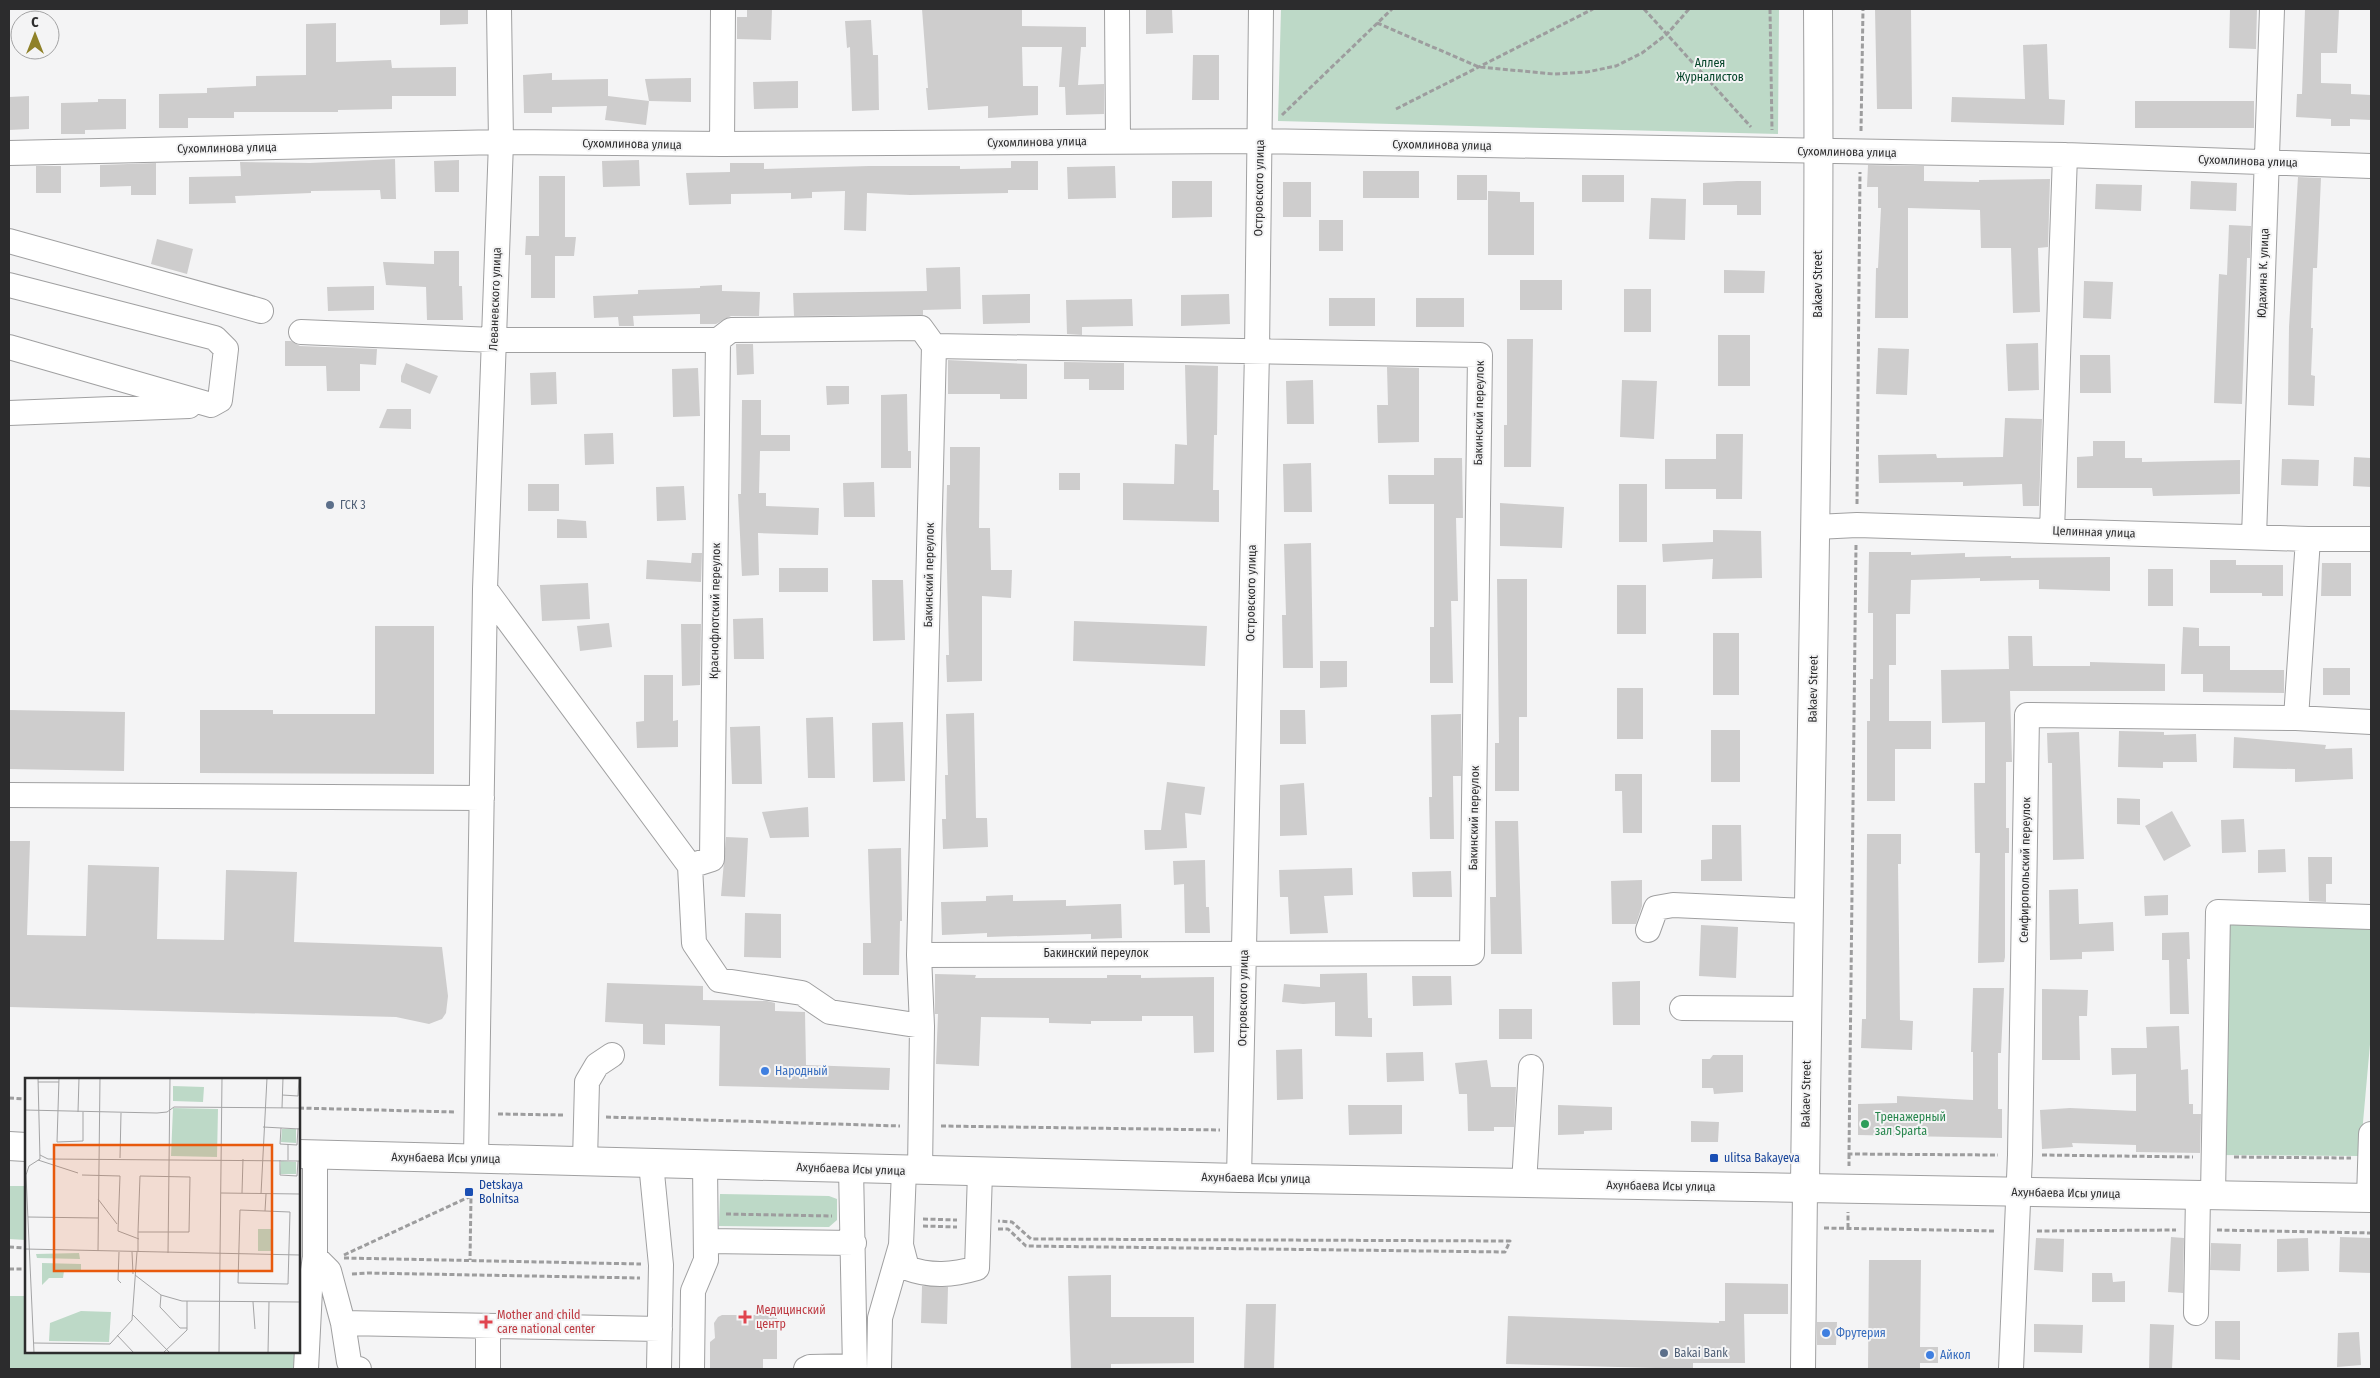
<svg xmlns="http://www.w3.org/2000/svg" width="2380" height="1378" viewBox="0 0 2380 1378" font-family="'Fira Sans Condensed',sans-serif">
<rect width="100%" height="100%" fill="#f4f4f5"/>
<!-- green -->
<path fill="#bdd9c7" d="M1281 9H1779L1778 134 1278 121Z
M2225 917 2371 921V1033L2360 1156 2218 1155Z
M9 1186H26V1240L9 1239Z
M720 1194 829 1196 837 1199V1220L829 1227 719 1226Z
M9 1296H26V1352H294V1369H9Z"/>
<!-- building -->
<path fill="#cecdcd" d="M440 9H468V24L440 25Z
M747 9H772L771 40 737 39V17H747Z
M922 9H1022V26L1086 27V47H1081L1078 85 1104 84V114L1066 115 1065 87H1059L1062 47H1022L1023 86H1038V115L988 118V106L928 110 926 88H928Z
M1146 9H1172L1173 33 1146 34Z
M1875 9H1911L1912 109H1877Z
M2230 9H2257L2256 49 2229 48Z
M2305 9H2339L2337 53H2321V83L2351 84V94L2371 95V120L2350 119V126H2331V119L2296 117 2297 94H2302Z
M871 20 873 55H878L879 110 852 111 850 47 847 48 845 21Z
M336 23V62L391 60 392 68 456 67V96H392V109L338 110V112H234V118H188V128H159V94L207 93V88L256 86V76L306 75V24Z
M2047 44 2049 99 2065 100 2064 125 1951 122 1952 97 2025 99 2023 45Z
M1193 55H1219V100H1192Z
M552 73V80L608 79V96L649 101 646 125 605 120 607 106 552 107V113H524L523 75Z
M691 78V102L649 101 645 79Z
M798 81V108L754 109 753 82Z
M29 96V129L9 130V97Z
M98 99H126V129L85 130V134H61V103L98 102Z
M2135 101H2254V128H2135Z
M395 159 396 199H381L380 190 311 191V193L235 196 236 203 189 204V177L241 176 240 162 310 163Z
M459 160V192H435L434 161Z
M639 160 640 186 603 187 602 161Z
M1011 161H1038V190H1008V193L910 195 867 193 866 231 844 230 845 191 812 192V198L791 199V193L731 194V204L689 205 686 173 730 172V163H764V169L869 166H960V169L1011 168Z
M156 163V195H131V186L100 187V165Z
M1868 165 1924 166V181L1979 182V180L2050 179 2048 247 2038 248 2040 312 2013 313 2011 248H1981L1980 210 1908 208V318H1875L1876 268H1878L1881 208H1878V187H1867Z
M36 166H61V193H36Z
M1115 166 1116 198 1068 199 1067 167Z
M1363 171H1419V198H1363Z
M1457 175H1487V200H1457Z
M1582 175H1624V202H1582Z
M539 176H565V237H576L574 256H555V298H531V255H525L526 236H539Z
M2298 177 2321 178 2317 268H2313L2311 328H2313L2311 375 2315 376 2314 406 2288 405 2289 327Z
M1172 181H1212V217L1172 218Z
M1737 181H1761V215H1737V205H1703V183Z
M2191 181 2237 183 2236 211 2190 209Z
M1283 182H1311V217H1283Z
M2096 184 2142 185 2141 211 2095 209Z
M1488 191 1520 192V202H1534V255H1488Z
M1651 198 1686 199 1685 240 1649 239Z
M1319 220H1343V251H1319Z
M2229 225 2251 226 2250 258H2247L2242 404 2214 403 2219 274 2227 275Z
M157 239 193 249 187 274 151 264Z
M434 251H459V286H462L463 320H427L426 287 386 285 383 262 434 264Z
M960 267 961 309 923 310V315L794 316 793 293 927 291 926 268Z
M1724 270 1765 271 1764 293H1724Z
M1520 280H1562V310H1520Z
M2084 281 2113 282 2111 319 2083 318Z
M722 285V291L760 292 759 316H731L716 324H700V314L633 316 634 326H619L618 317 594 318 593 296 638 294V290L700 288V286Z
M374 286V310L328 311 327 287Z
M1624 289H1651V332H1624Z
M1030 294V323L983 324 982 295Z
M1229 294 1230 324 1181 326V295Z
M1329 298H1375V326H1329Z
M1416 298H1464V327H1416Z
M1132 299 1133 326 1082 327V335L1067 334 1066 300Z
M1718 335H1750V386H1718Z
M1507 339H1533L1531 467H1504V425H1507Z
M285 341H291L300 346 377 349 376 365 360 364V391H327L326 366H285Z
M2038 343 2039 390 2008 391 2006 344Z
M736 344H753L754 374 737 375Z
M1878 348 1909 349 1907 395 1876 394Z
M2080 355H2110L2111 393H2080Z
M948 360 1027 364V399H1000V394H948Z
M1064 362 1124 363V390H1089V379H1064Z
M406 363 438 376 430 394 401 382V376Z
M1185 365 1218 366 1217 435H1214L1213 490H1219V522L1123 520V483L1174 484 1175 444 1187 445Z
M1387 367 1419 368V442L1378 443 1377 405H1388Z
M698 368 700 416 673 417 672 369Z
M556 372 557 404 531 405 530 373Z
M1313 380 1314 424H1287L1286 381Z
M1622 380 1657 381 1654 439 1620 437Z
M826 386H849V404L827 405Z
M907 394 908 451H911V468H881V395Z
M742 400H761V435H790V451H760L759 493H766V506L819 508 818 535 758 533 759 575 742 576 738 494H741Z
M387 409H411V429L379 428Z
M2005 418 2042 419 2039 506H2023L2022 484 1963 486V482L1879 483 1878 455 1936 454 1937 458 2003 457Z
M613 433 614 464 585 465 584 434Z
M1716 434H1743L1742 499H1716V489H1665V459H1716Z
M2093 441H2125V458H2142V462L2240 460V494L2153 496 2152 488H2077V457L2093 456Z
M950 447H980L979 528H990L991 570H1012L1011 598 982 596V681L947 682 946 655H949L946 529 947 485H950Z
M2354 457 2371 458V487L2353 486Z
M1434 458H1462L1463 518H1456L1458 601H1451L1453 683H1430V627H1434V504H1389L1388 475H1434Z
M2282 459 2319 460 2318 486 2281 485Z
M1311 463 1312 512H1284L1283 464Z
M1059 473H1080V490H1059Z
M874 482 875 517H844L843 483Z
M528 484H559V511H528Z
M1619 484H1647V542H1619Z
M684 486 686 520 657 521 656 487Z
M1500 503 1564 507 1562 548 1500 546Z
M557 519 586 521 587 538H557Z
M1713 530 1761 531 1762 578 1712 579 1713 559 1663 562 1662 544 1713 542Z
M1311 543 1313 668H1283L1282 615H1286L1284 544Z
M1869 552H1911V555L1965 553V557L2011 556V558L2110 557V591L2039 589V580L1980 581V578L1911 580 1910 614H1896V665H1889V721H1931V749H1895V801H1867V721H1870V679H1873V613H1868Z
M692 553H702L701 582 646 579 647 560 691 563Z
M2210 560H2236V565H2283V596H2262V593H2210Z
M2322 563H2351V596H2321Z
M779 568H828V592H779Z
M2148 569H2173V606H2148Z
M1497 579H1527V717H1519V791H1495V743H1499Z
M872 580H903L905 640 873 641Z
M588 583 590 619 542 621 540 585Z
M1617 585H1646V634H1617Z
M763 618 764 659H734L733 619Z
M1074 621 1207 626 1205 666 1073 661Z
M609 623 612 647 580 651 577 626Z
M681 624H701L700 685 682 686Z
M375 626H434V774L200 773V710H273V714H375Z
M2183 627 2199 628V646H2230V670H2284V693L2203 692V674H2181Z
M1713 633H1739V695H1713Z
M2008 636H2032L2033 666H2090V662L2165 664V691H2010L2012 762H2006V828H2009V853H2005V957L2004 962 1978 963 1980 853H1975L1974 783H1985V722L1942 723 1941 670 2009 669Z
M1320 661H1347V687L1320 688Z
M2323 668H2350V695H2323Z
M644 675H673V721L678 720V747L637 748 636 722 644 721Z
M1617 688H1643V739H1617Z
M9 710 125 712 124 771 9 769Z
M1280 710H1305L1306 744H1280Z
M974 713 976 818H987L988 847 943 849 942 819H946L945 775H948L946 714Z
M1461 714V776H1453L1454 839H1430L1429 797H1432L1431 715Z
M833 717 835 778H808L806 718Z
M903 722 905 781 873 782 872 723Z
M760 726 762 784H732L730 727Z
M1711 730H1740V782H1711Z
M2119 731 2164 732V735L2196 734 2197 762H2163V768L2118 767Z
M2079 732 2084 859 2053 860 2052 763H2048L2047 733Z
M2234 737 2326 745 2325 749 2352 748 2353 779 2295 782V769L2233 768Z
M1615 774H1642V833H1623L1622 791H1615Z
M1167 782 1205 787 1201 815 1185 813 1187 848 1145 850 1144 830H1161Z
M1304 783 1307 835 1280 836V785Z
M2117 798 2140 799V825L2117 824Z
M808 807 809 837 770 838 762 812Z
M2172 811 2191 846 2164 861 2145 826Z
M2244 819 2246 852 2222 853 2221 820Z
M1495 821H1518L1522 954H1491L1490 897H1496Z
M1712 825H1741L1742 881H1701V860L1712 859Z
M1867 834H1901V864H1898L1900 1020 1913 1021 1912 1050 1861 1048 1862 1019H1866Z
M726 837 748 838 745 897 721 896Z
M9 841H30L27 935 86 936 88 865 159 867 157 939 224 940 226 870 297 872 294 942 442 947 448 996 446 1013 442 1019 429 1024 396 1017 9 1007Z
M901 848 902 921H900L899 975H863V943H871L868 849Z
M2285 849 2286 872 2258 873V850Z
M2308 857H2332V884H2326V902L2309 901Z
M1205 860 1206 907H1209L1210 933H1185L1184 884 1174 885 1173 861Z
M1352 868 1353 895 1324 896 1328 933 1290 934 1288 897H1280L1279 870Z
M1451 871 1452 897H1413L1412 872Z
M1642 880V906L1636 924H1612L1611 881Z
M2078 889 2079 924 2113 922 2114 951 2082 952V959L2050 960 2049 890Z
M1013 895V901L1066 900V906L1121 904 1122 938 1091 939V934L987 937V933L942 935 941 902 986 901V896Z
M2168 895V915L2145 916 2144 896Z
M745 913 781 914V958L744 957Z
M1701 925 1738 927 1736 978 1699 976Z
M2189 932 2190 959H2187L2189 1014H2170L2169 960H2162V933Z
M1367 973 1368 1018H1372V1037L1335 1036V1002L1303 1004 1282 1002 1284 984 1320 987V974Z
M935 974 976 975 975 978H1107V975H1141V978L1214 977V1052L1194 1053 1193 1016H1142V1021H1091V1024L1049 1023V1018L981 1017 979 1066 936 1064 938 1014H935Z
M1412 976H1451L1452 1005 1413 1006Z
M1640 981V1025H1613L1612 982Z
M607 983 703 986V1000L767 1001 775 1003V1011L805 1012 806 1065 890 1068 889 1090 719 1086 720 1026 665 1024V1045L643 1044V1024L605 1022Z
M1973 988H2004L2001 1053H1998V1109H2002V1138L1858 1135V1104L1897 1103V1096L1973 1100V1052H1971Z
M2042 989 2088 990 2087 1016H2079L2080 1060H2042Z
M1499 1009H1532V1039H1499Z
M2179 1026 2181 1070 2188 1069 2189 1104H2193V1114H2201L2200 1153 2136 1152V1145L2072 1143 2073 1147 2042 1149 2040 1110 2070 1108 2136 1111V1074L2112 1075 2111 1048H2147L2146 1027Z
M1302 1049 1303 1099 1277 1100 1276 1050Z
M1423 1052 1424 1081 1387 1082 1386 1053Z
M1713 1055H1743V1092L1714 1094 1713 1088H1702V1059H1710Z
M1487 1060 1491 1087H1516L1514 1127H1494V1131H1468L1467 1094H1459L1455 1063Z
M1348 1105H1402V1134L1349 1135Z
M1558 1105 1612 1107V1130L1584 1131V1134L1558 1135Z
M1691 1121 1719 1122 1718 1142H1691Z
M2171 1237 2184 1238 2183 1293 2168 1292Z
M2340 1237 2371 1238V1273L2339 1272Z
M2036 1238 2064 1239 2063 1272 2034 1270Z
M2308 1238 2309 1271 2277 1272V1239Z
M2211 1243 2241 1244 2240 1271 2210 1270Z
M1869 1260H1921L1920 1347H1938V1363H1920V1369H1868Z
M2092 1273H2112L2113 1282 2125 1281V1302H2092Z
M1111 1275V1317H1194V1363L1111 1364V1369H1071L1068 1276Z
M1725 1283 1788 1284V1314H1744L1745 1363H1693V1369L1506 1364 1508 1316 1719 1323V1321H1725Z
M922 1286 948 1287 947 1324 921 1323Z
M1246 1304H1276L1274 1369H1244Z
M722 1315H777V1359H763V1369H710V1342L715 1338 714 1323 718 1317Z
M2215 1321H2240V1360L2215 1359Z
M1817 1322H1837L1836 1345H1817Z
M2034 1324 2083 1325 2082 1353 2034 1352Z
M2150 1324 2174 1325 2172 1369H2149Z
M2359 1332 2361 1365 2337 1367 2338 1333Z"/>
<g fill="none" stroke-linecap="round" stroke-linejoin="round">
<!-- minor casing -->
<g stroke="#a0a0a1" stroke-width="26">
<path id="minor" d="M1117 9 1118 141
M722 144 723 9
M9 153 501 142 722 144 1260 141 2065 155 2371 166
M9 241 261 311
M9 285 215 338 226 349 220 400 211 405 9 347
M301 332 494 340H718L731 330 921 328 934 346
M9 413 189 406
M1816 527 1857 525 2308 539H2371
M2052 531 2065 155
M2254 537 2272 9
M485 589 690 866 694 943 719 980 802 993 830 1012 922 1026
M2296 718 2308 539
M9 795 482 798
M690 866 712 859 718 340
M1648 930 1656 908 1673 905 1808 911
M919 955 1472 953 1480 355 934 346
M1682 1008 1807 1009
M476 1158 485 589 501 142 499 9
M585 1161 587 1082 597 1065 612 1055
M651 1163 661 1265 659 1369
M851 1168 855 1369
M920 1171 922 1026 919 955 934 346
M1239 1178 1257 351 1261 9
M1524 1184 1531 1067
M2213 1195 2218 912 2371 917
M2369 1198 2371 1134
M706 1241 854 1243
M901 1245 907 1268C931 1277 953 1275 977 1268L980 1172
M315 1257 329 1271 343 1323 349 1362 354 1368 359 1369
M2196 1313 2198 1195
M343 1323 660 1329
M488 1326V1369
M306 1369 310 1290 315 1257V1154
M692 1369 693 1291 706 1260 705 1164
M806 1369 810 1367 855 1366
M879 1369 880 1318 901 1245 904 1170
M1803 1369 1805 1189
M2011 1369 2020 1155 2027 715 2296 718 2371 722"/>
</g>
<!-- major casing -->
<g stroke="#a0a0a1" stroke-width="30">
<path id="major" d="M9 1146 26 1147
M299 1154 1239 1178 2371 1198
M1805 1189C1809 795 1821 402 1818 9"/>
</g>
<!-- path -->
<path stroke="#9d9d9e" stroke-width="3" stroke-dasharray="5 2.5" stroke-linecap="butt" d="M1644 9 1751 127
M1770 9 1772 130
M1377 23 1479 67 1554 74 1587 72 1616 66 1642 53 1667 34 1689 9
M1396 109 1593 9
M1282 115 1392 9
M1861 131 1863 9
M1857 504 1860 172
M1856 545 1849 1154 1998 1155
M9 1098 26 1099
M299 1108 455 1112
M498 1114 565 1115
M606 1117 900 1126
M941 1126 1220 1130
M1849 1154V1166
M2042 1155 2193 1157
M2234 1157 2351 1158
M726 1214 832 1216
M923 1219 957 1220
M923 1226 957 1227
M1824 1228 1996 1231
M1848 1228V1212
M998 1229H1008L1026 1246 1505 1252 1510 1241 1031 1239 1012 1222 998 1221
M2217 1230 2371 1233
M2037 1231 2176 1230
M9 1247 26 1248
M344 1255 471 1196 470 1260
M344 1258 641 1264
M9 1269H26
M352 1274 367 1273 640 1278"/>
<!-- minor -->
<use href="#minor" stroke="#fff" stroke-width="24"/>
<!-- major -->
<use href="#major" stroke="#fff" stroke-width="28"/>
</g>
<!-- markers -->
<g fill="#5c6f8a" stroke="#f4f4f5" stroke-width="2">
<circle cx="330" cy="505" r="5"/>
<circle cx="1664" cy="1353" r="5"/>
</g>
<g fill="#3f7fe0" stroke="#f4f4f5" stroke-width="2">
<circle cx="765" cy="1071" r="5"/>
<circle cx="1826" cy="1333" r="5"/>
<circle cx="1930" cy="1355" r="5"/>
</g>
<circle fill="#2e9e5b" stroke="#f4f4f5" stroke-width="2" cx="1865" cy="1124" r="5"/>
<g fill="#1a4fb4" stroke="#f4f4f5" stroke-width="2">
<rect x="1709" y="1153" width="10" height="10" rx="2.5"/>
<rect x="464" y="1187" width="10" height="10" rx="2.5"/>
</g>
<g fill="#e0444e" stroke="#f4f4f5" stroke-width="2">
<path d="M742.5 1309.5h5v5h5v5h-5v5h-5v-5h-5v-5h5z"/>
<path d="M483.5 1314.5h5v5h5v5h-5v5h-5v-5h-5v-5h5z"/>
</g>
<g text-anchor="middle" stroke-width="4" stroke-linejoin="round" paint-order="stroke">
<!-- park labels -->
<g font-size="12" fill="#054429" stroke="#f4f4f5">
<text x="1710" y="67">Аллея<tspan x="1710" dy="14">Журналистов</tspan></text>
</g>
<!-- street labels -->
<g font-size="12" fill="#2c2c2d" stroke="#f4f4f5">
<text transform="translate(1037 142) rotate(-1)" y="4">Сухомлинова улица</text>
<text transform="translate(632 144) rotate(1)" y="4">Сухомлинова улица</text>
<text transform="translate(1442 145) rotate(1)" y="4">Сухомлинова улица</text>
<text transform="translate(227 148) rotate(-1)" y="4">Сухомлинова улица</text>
<text transform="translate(1847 152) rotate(1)" y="4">Сухомлинова улица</text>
<text transform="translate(2248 161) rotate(2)" y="4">Сухомлинова улица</text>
<text transform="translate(1259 188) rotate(-89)" y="4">Островского улица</text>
<text transform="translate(2263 273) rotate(-88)" y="4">Юдахина К. улица</text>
<text transform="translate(1818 284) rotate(-90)" y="4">Bakaev Street</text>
<text transform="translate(495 299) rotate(-88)" y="4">Леваневского улица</text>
<text transform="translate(1479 413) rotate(-89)" y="4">Бакинский переулок</text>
<text transform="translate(2094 532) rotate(2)" y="4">Целинная улица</text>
<text transform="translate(929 575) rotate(-89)" y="4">Бакинский переулок</text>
<text transform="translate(1251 593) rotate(-89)" y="4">Островского улица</text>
<text transform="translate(715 611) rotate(-89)" y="4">Краснофлотский переулок</text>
<text transform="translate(1813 689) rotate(-89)" y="4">Bakaev Street</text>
<text transform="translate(1474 818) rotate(-89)" y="4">Бакинский переулок</text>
<text transform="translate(2025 870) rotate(-89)" y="4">Семфиропольский переулок</text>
<text x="1096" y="957">Бакинский переулок</text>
<text transform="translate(1243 998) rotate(-89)" y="4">Островского улица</text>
<text transform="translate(1806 1094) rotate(-89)" y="4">Bakaev Street</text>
<text transform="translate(446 1158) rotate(1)" y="4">Ахунбаева Исы улица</text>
<text transform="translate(851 1169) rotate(2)" y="4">Ахунбаева Исы улица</text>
<text transform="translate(1256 1178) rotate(1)" y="4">Ахунбаева Исы улица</text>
<text transform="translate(1661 1186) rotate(1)" y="4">Ахунбаева Исы улица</text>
<text transform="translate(2066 1193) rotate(1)" y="4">Ахунбаева Исы улица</text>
</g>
<!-- service labels -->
<g font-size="12" fill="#4e5e75" stroke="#f4f4f5" text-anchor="start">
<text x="340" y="509">ГСК 3</text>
<text x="1674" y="1357">Bakai Bank</text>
</g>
<!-- shop labels -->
<g font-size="12" fill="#366cbe" stroke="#f4f4f5" text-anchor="start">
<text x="775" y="1075">Народный</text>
<text x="1836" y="1337">Фрутерия</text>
<text x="1940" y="1359">Айкол</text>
</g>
<!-- leisure labels -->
<g font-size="12" fill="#27864d" stroke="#f4f4f5" text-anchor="start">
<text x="1875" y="1121">Тренажерный<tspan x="1875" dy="14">зал Sparta</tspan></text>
</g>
<!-- transit labels -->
<g font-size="12" fill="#164399" stroke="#f4f4f5" text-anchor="start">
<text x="1724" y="1162">ulitsa Bakayeva</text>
<text x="479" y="1189">Detskaya<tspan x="479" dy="14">Bolnitsa</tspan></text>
</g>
<!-- health labels -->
<g font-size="12" fill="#be3a42" stroke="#f4f4f5" text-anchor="start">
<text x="756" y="1314">Медицинский<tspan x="756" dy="14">центр</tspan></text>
<text x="497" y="1319">Mother and child<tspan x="497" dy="14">care national center</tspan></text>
</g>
</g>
<!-- overview -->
<g transform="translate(25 1078)">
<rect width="275" height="275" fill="#f4f4f5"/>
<path d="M148 8 179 9 178 24 148 23ZM148 30 193 31 192 79 146 78ZM257 51H271V65L256 64ZM256 83 271 84V96H255ZM233 151H247L246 173H233ZM54 175 55 181 12 180 11 176ZM17 185 56 186V193H39L38 200H24L17 207ZM56 233 86 234 84 264 24 263 25 245Z" fill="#bdd9c7"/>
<path fill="none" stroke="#a4a4a5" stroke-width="1" d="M34 0 32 64 58 63V34M13 4H34M257 17 273 18 274 0M257 30 258 0M0 32 132 35 142 34 149 29 275 30M53 34 54 0M238 49 275 51M256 50 255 66 272 67 273 50M15 77 23 81 275 83M95 80 96 35M13 82 53 95M255 82V97L272 98 273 83M263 82V66M57 97 95 98 93 153 114 161M196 115 275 116M217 115 218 81M236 116 242 0M73 121 92 146M215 132 265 134 263 206 213 205ZM240 133 241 116M3 139 73 140M113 154H164L165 99 115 98 113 154V174M0 171 275 177M73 173 75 0M94 174 93 202 96 205M107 174 108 196M143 175 145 0M195 176 197 0M110 197 136 217 157 223 275 224M136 217 135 229 155 250H162M228 224 230 251M108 237 145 275M92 257 109 275M9 265 85 266 107 242 112 174M9 275 1 97 4 88 15 81 13 0M138 275 162 252V223M194 275 195 176M243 275 244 224"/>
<path fill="#e8590c" fill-opacity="0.15" stroke="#e8590c" stroke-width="2.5" d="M29 67H247V193H29Z"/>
<rect width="275" height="275" fill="none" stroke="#2c2c2d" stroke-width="2.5"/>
</g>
<!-- border -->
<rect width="2380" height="1378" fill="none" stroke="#2c2c2d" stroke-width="20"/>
<!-- north arrow -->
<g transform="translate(35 35)"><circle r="24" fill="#f4f4f5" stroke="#a4a4a5"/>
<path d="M0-4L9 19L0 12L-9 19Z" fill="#8f8128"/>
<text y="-8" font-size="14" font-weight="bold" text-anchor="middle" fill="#2c2c2d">С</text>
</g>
</svg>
